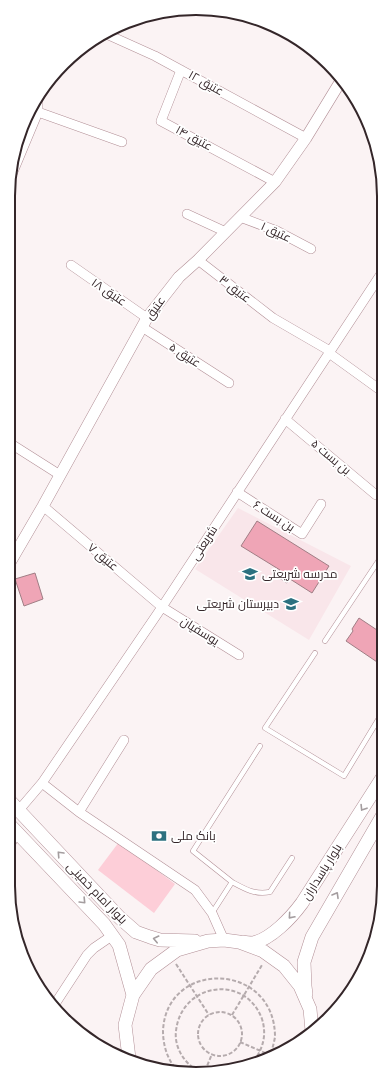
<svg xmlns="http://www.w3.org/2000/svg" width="392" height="1082" viewBox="0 0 392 1082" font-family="Spectral,Cairo,serif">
<rect width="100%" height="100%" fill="#fbf3f4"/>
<!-- built -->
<path fill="#f9e6ea" d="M238 508 351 566 309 640 195 569Z"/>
<!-- green -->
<path fill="#fdced8" d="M119 842 175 884 154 913 98 870Z"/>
<!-- building -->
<path fill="#efa5b6" stroke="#a07e85" d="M257 521 329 566 312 593 290 579 287 583 276 576 280 570 241 546Z
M35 573 43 599 24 606 15 579Z
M359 618 383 634V666L346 641 353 631 352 629Z"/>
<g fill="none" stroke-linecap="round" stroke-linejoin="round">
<!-- service casing -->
<g stroke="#b28f96" stroke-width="5.5">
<path id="service" d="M325 641 383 554
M315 653 265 728 344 776 384 710
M232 882C245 889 255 895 270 892L292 858
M212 913 232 882 193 851 260 746"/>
</g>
<!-- minor casing -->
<g stroke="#b28f96" stroke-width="10">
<path id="minor" d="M104 33 155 56 306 138
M181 70 161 121 275 182
M38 112 122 142
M10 179 38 112V99
M187 214 226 232
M240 217 277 231 311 249
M198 260 273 318 330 351
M71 265 147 318
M142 327 229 383
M329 353 383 392
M285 419 376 495
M8 442 60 475
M237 492 302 534 321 504
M43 506 162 607 239 655
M42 783 79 812 195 890 212 913 224 940
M19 810 42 783 162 607 383 271
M79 812 124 740
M8 849 17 832
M53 1007 87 955 94 948 113 935"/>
</g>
<!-- tertiary casing -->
<g stroke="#b28f96" stroke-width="12">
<path id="tertiary" d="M8 566 43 506 147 318 179 277 198 260 275 182 306 138 342 79"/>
</g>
<!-- secondary casing -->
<g stroke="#b28f96" stroke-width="14">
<path id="secondary" d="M8 799 120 918 136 932 150 937 160 940 195 941
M8 823 104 924 119 945 133 995
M243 942C246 943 250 943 253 943 271 939 291 918 302 903L384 775
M306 994 305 986 304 962 312 937 384 813
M129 1058 125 1025 133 995 151 969 177 950 208 941 224 940 239 942 263 951 284 966 300 986 310 1009 312 1031"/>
</g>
<!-- path -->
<path stroke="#b5abad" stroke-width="2" stroke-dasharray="4 2" stroke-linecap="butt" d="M176 964 209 1015
M198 1034a22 22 0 1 1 44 0a22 22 0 1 1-44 0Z
M232 1015 262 965
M240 1042 270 1055
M198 1071C184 1063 174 1047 176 1031 181 983 245 973 262 1019 267 1035 263 1049 253 1062
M205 1071 212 1054
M179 1072C168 1062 163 1046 163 1031 166 959 275 961 275 1037 274 1043 272 1049 271 1055"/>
<!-- service -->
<use href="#service" stroke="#fff" stroke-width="4.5"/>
<!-- minor -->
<use href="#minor" stroke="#fff" stroke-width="9"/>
<!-- tertiary -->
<use href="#tertiary" stroke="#fff" stroke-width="11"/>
<!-- secondary -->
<use href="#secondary" stroke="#fff" stroke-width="13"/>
</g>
<!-- one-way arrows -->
<defs><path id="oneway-chevron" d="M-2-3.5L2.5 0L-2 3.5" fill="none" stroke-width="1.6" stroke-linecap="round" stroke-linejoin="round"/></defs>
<g stroke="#a49d9f">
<use href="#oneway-chevron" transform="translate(363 808) rotate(122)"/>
<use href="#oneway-chevron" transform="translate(60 854) rotate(-133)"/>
<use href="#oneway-chevron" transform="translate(336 895) rotate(-60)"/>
<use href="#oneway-chevron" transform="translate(83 901) rotate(46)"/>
<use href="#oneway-chevron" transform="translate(291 916) rotate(131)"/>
<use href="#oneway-chevron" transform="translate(156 939) rotate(-167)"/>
</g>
<!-- icons -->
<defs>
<g id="school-bare" transform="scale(1.2)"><path d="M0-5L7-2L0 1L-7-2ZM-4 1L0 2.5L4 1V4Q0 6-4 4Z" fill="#2c7180" stroke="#fff" stroke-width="2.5" paint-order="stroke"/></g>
<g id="bank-bare" transform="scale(1.2)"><path d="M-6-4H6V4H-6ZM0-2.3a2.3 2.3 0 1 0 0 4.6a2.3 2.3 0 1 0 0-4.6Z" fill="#2c7180" stroke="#fff" stroke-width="2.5" paint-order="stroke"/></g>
</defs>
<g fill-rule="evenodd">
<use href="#school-bare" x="250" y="574"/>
<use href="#school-bare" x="291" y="604"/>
<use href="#bank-bare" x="159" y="836"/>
</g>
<g text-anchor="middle" stroke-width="3.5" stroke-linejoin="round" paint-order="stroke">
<!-- street labels -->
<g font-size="12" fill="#342629" stroke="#fff">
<text transform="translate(206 83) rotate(29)" y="4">عتیق ۱۲</text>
<text transform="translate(194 138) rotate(28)" y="4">عتیق ۱۴</text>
<text transform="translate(276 232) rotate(25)" y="4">عتیق ۱</text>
<text transform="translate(235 289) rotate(38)" y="4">عتیق ۳</text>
<text transform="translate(109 292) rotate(34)" y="4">عتیق ۱۸</text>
<text transform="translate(155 308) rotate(-54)" y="4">عتیق</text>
<text transform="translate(185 355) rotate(33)" y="4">عتیق ۵</text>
<text transform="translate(331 457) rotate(40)" y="4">بن بست ۵</text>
<text transform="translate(274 516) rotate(33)" y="4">بن بست ۶</text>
<text transform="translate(204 543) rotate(-57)" y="4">شریعتی</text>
<text transform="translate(103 557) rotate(40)" y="4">عتیق ۷</text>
<text transform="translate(200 631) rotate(32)" y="4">یوسفیان</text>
<text transform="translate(322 872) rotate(-58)" y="4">بلوار پاسداران</text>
<text transform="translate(97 893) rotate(46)" y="4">بلوار امام خمینی</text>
</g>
<!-- poi labels -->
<g font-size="12" fill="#342629" stroke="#fff" text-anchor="start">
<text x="262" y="578">مدرسه شریعتی</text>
<text x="279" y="608" text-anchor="end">دبیرستان شریعتی</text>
<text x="171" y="840">بانک ملی</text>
</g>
</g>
<!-- crop -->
<path d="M0 0H392V1082H0ZM196 15H196A181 181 0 0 1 377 196V886A181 181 0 0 1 196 1067H196A181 181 0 0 1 15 886V196A181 181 0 0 1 196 15Z" fill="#fff" fill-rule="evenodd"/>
<path fill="none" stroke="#342629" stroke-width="2" d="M196 15H196A181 181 0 0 1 377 196V886A181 181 0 0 1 196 1067H196A181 181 0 0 1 15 886V196A181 181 0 0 1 196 15Z"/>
</svg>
